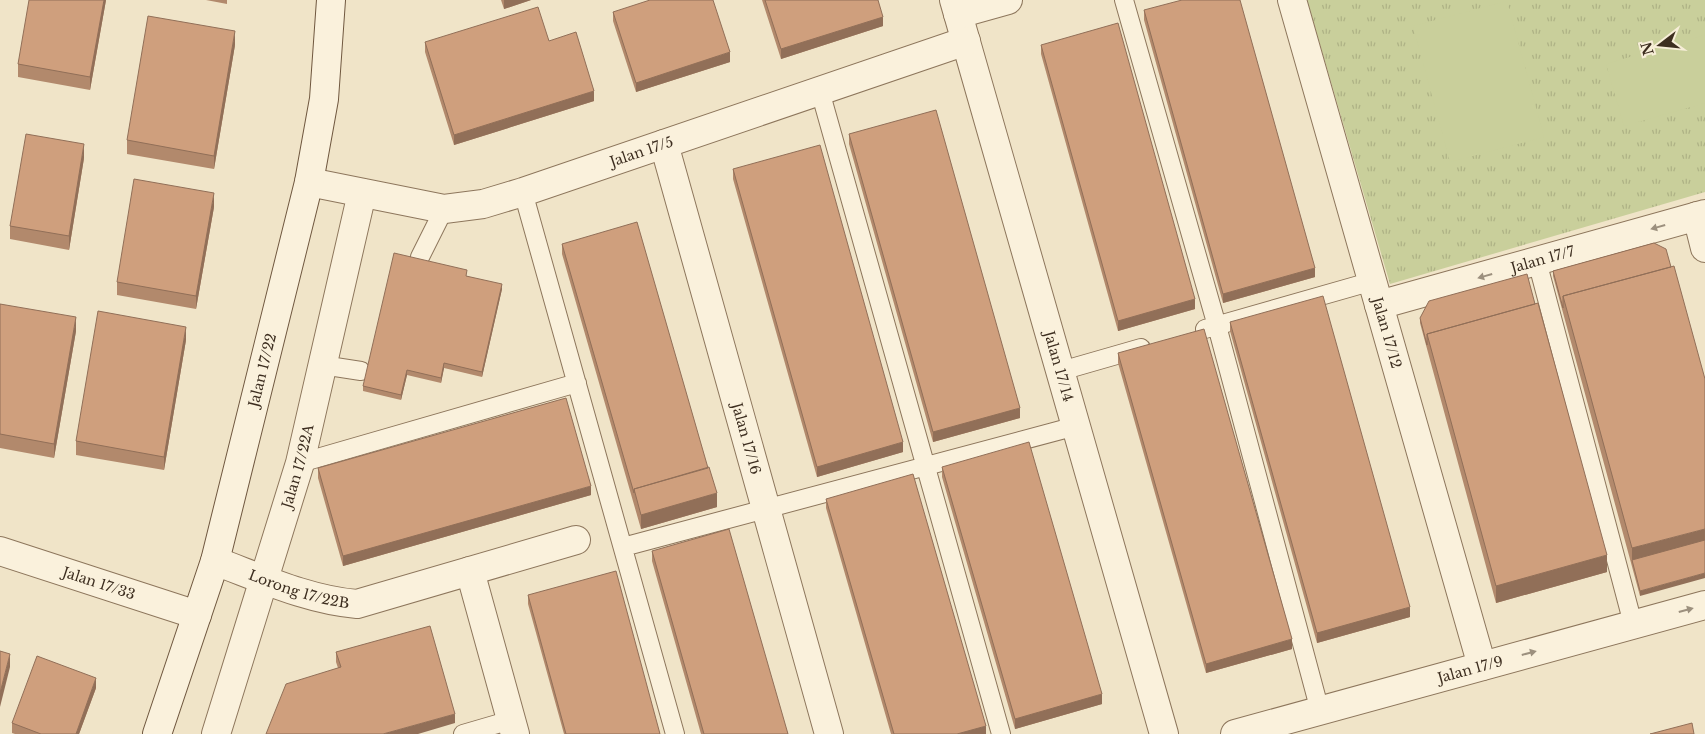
<svg xmlns="http://www.w3.org/2000/svg" width="1705" height="734" viewBox="0 0 1705 734" font-family="'Libre Baskerville',serif">
<defs>
<pattern id="grass-tufts" width="24" height="20" patternUnits="userSpaceOnUse" patternTransform="scale(1.25)"><rect width="24" height="20" fill="#c9cf9b"/><path d="M3 7l-1-3M5 7V3M7 7l1-3M15 17l-1-3M17 17v-4M19 17l1-3" fill="none" stroke="#aeb285"/></pattern>
</defs>
<rect width="100%" height="100%" fill="#f0e4c8"/>
<!-- grass -->
<path fill="url(#grass-tufts)" d="M1307 0H1705V192L1390 284Z"/>
<!-- pitch -->
<path fill="#c9cf9b" d="M1507 1 1544 137 1450 162 1413 26Z
M1705 35V103L1624 126 1606 64Z"/>
<g fill="none" stroke-linecap="round" stroke-linejoin="round">
<!-- lane casing -->
<g stroke="#8d765c" stroke-width="20">
<path id="lane" d="M1124 0 1217 326 1320 711
M820 91 1001 734
M523 192 675 734
M420 257 444 209
M1537 261 1633 624
M1205 329 1373 281
M322 365 361 371
M1061 371 1141 348
M300 463 577 383
M623 547 1076 426
M463 734 511 720"/>
</g>
<!-- street casing -->
<g stroke="#8d765c" stroke-width="30">
<g id="street">
<path id="s1" d="M954 0 1164 734"/>
<path id="s2" d="M1292 0 1482 666"/>
<path d="M958 14 1008 0"/>
<path id="s3" d="M664 144 829 734"/>
<path id="s4" d="M309 182 444 209 483 204 523 192 966 41"/>
<path d="M1697 216 1705 248"/>
<path id="s5" d="M1379 305 1705 214"/>
<path id="s6" d="M0 551 197 615"/>
<path id="s7" d="M215 561C261 578 308 600 357 604L576 540"/>
<path d="M470 571 515 734"/>
<path id="s8" d="M216 734 300 463 362 193"/>
<path id="s9" d="M1235 734 1705 605"/>
</g>
</g>
<!-- secondary casing -->
<g stroke="#6f573f" stroke-width="30">
<g id="secondary">
<path id="s10" d="M157 734 215 561 309 182 324 99 331 0"/>
</g>
</g>
<!-- lane -->
<use href="#lane" stroke="#faf1dc" stroke-width="18"/>
<!-- street -->
<use href="#street" stroke="#faf1dc" stroke-width="28"/>
<!-- secondary -->
<use href="#secondary" stroke="#faf1dc" stroke-width="28"/>
</g>
<!-- wall -->
<path fill="#b2896c" d="M106 0 90 90 18 77V64Z
M206 0H227V4Z
M501 0H531L504 9Z
M762 0H878L883 26 781 59Z
M1144 10 1315 277 1223 303 1144 20Z
M613 12 730 62 636 92 613 21Z
M549 41 594 101 454 145 425 52V42Z
M235 45 214 169 127 154V140Z
M1041 45 1195 309 1118 331 1041 54Z
M849 134 1020 418 933 442 849 144Z
M84 158 69 250 10 239V226Z
M733 169 903 452 817 477 733 179Z
M214 207 196 309 117 295V282Z
M1654 243 1640 596 1553 276V271Z
M562 244 717 507 641 529 562 254Z
M467 276 502 289 482 377 444 368 441 383 407 375 401 400 363 391V386Z
M0 304 76 331 54 458 0 448Z
M1420 318 1607 572 1496 603 1420 323Z
M1230 322 1410 617 1317 643 1230 331Z
M186 340 164 470 76 455V441Z
M1118 353 1292 649 1206 673 1118 363Z
M942 467 1102 704 1015 729 942 477Z
M318 468 591 495 343 566 318 478Z
M826 499 986 734H891L826 508Z
M652 551 788 734H701L652 561Z
M528 595 660 734H564L528 604Z
M336 652 455 723 338 668 336 662Z
M96 688 79 734H15L12 733V723Z"/>
<!-- shaded-wall -->
<path fill="#916f58" d="M104 0H106L90 90V77Z
M504 0H531L504 9Z
M883 17V26L781 59V49Z
M235 31V45L214 169V156Z
M730 52V62L636 92V83Z
M594 91V101L454 145V135Z
M84 144V158L69 250V236Z
M214 193V207L196 309V296Z
M1315 268V277L1223 303V294Z
M502 284V289L482 377V372Z
M1195 299V309L1118 331V321Z
M76 317V331L54 458V444Z
M186 327V340L164 470V457Z
M444 363V368L441 383V378Z
M407 370V375L401 400V395Z
M1020 408V418L933 442V432Z
M903 442V452L817 477V467Z
M591 486V495L343 566V556Z
M717 493V507L641 529V515Z
M1705 529V545L1632 560V548Z
M1607 555V572L1496 603V586Z
M1705 573V578L1640 596V591Z
M1410 607V617L1317 643V633Z
M1292 639V649L1206 673V664Z
M10 654V667L0 707V693Z
M96 678V688L79 734H76Z
M1102 694V704L1015 729V719Z
M455 714V723L418 734H383Z
M986 726V734H957Z"/>
<!-- building -->
<path fill="#cf9f7d" stroke="#916f58" d="M29 0H104L90 77 18 64Z
M650 0H713L730 52 636 83 613 12Z
M765 0H878L883 17 781 49Z
M1182 0H1240L1315 268 1223 294 1144 10Z
M538 7 549 41 576 32 594 91 454 135 425 42Z
M148 16 235 31 214 156 127 140Z
M1118 23 1195 299 1118 321 1041 45Z
M936 110 1020 408 933 432 849 134Z
M26 134 84 144 69 236 10 226Z
M820 145 903 442 817 467 733 169Z
M134 179 214 193 196 296 117 282Z
M637 222 708 468 634 489V493L562 244Z
M1654 243 1666 249 1671 267 1563 296V308L1553 271Z
M394 253 467 270 466 276 502 284 482 372 444 363 441 378 407 370 401 395 363 386Z
M1674 266 1705 379V529L1632 548 1563 296Z
M1527 274 1535 304 1427 334V345L1420 318 1429 301Z
M1323 296 1410 607 1317 633 1230 322Z
M1538 303 1607 555 1496 586 1427 334Z
M0 304 76 317 54 444 0 434Z
M98 311 186 327 164 457 76 441Z
M1204 329 1292 639 1206 664 1118 353Z
M566 398 591 486 343 556 318 468Z
M1029 442 1102 694 1015 719 942 467Z
M709 467 717 493 641 515 634 489Z
M913 474 986 726 957 734H894L826 499Z
M729 529 788 734H704L652 551Z
M1705 540V573L1640 591 1632 560Z
M616 571 660 734H566L528 595Z
M430 626 455 714 383 734H266L286 684 341 667 336 652Z
M0 651 10 654 0 693Z
M37 656 96 678 76 734H41L12 723Z
M1692 723 1694 734H1650Z"/>
<!-- one-way arrows -->
<defs><path id="oneway-solid" d="M-6-.8H1V-3.2L6.5 0L1 3.2V.8H-6Z" transform="scale(1.25)"/></defs>
<g fill="#9c907e">
<use href="#oneway-solid" transform="translate(1658 227) rotate(164)"/>
<use href="#oneway-solid" transform="translate(1485 276) rotate(164)"/>
<use href="#oneway-solid" transform="translate(1686 610) rotate(-15)"/>
<use href="#oneway-solid" transform="translate(1529 653) rotate(-15)"/>
</g>
<g text-anchor="middle" stroke-width="5" stroke-linejoin="round" paint-order="stroke">
<!-- street labels -->
<g font-size="14" fill="#3d2e20" stroke="#f7eed8">
<text dy="5" stroke="none"><textPath href="#s4" startOffset="344">Jalan 17/5</textPath></text>
<text dy="5" stroke="none"><textPath href="#s5" startOffset="170">Jalan 17/7</textPath></text>
<text dy="5" stroke="none"><textPath href="#s2" startOffset="346">Jalan 17/12</textPath></text>
<text dy="5" stroke="none"><textPath href="#s1" startOffset="381">Jalan 17/14</textPath></text>
<text dy="5" stroke="none"><textPath href="#s10" startOffset="379">Jalan 17/22</textPath></text>
<text dy="5" stroke="none"><textPath href="#s3" startOffset="306">Jalan 17/16</textPath></text>
<text dy="5" stroke="none"><textPath href="#s8" startOffset="280">Jalan 17/22A</textPath></text>
<text dy="5" stroke="none"><textPath href="#s6" startOffset="104">Jalan 17/33</textPath></text>
<text dy="5" stroke="none"><textPath href="#s7" startOffset="89">Lorong 17/22B</textPath></text>
<text dy="5" stroke="none"><textPath href="#s9" startOffset="244">Jalan 17/9</textPath></text>
</g>
</g>
<!-- north arrow -->
<g transform="translate(1660 45) rotate(254)" stroke="#f7eed8" stroke-width="4" paint-order="stroke">
<path d="M0-4L9 19L0 12L-9 19Z" fill="#3d2e20"/>
<text y="-8" font-size="14" font-weight="bold" text-anchor="middle" fill="#3d2e20">N</text>
</g>
</svg>
